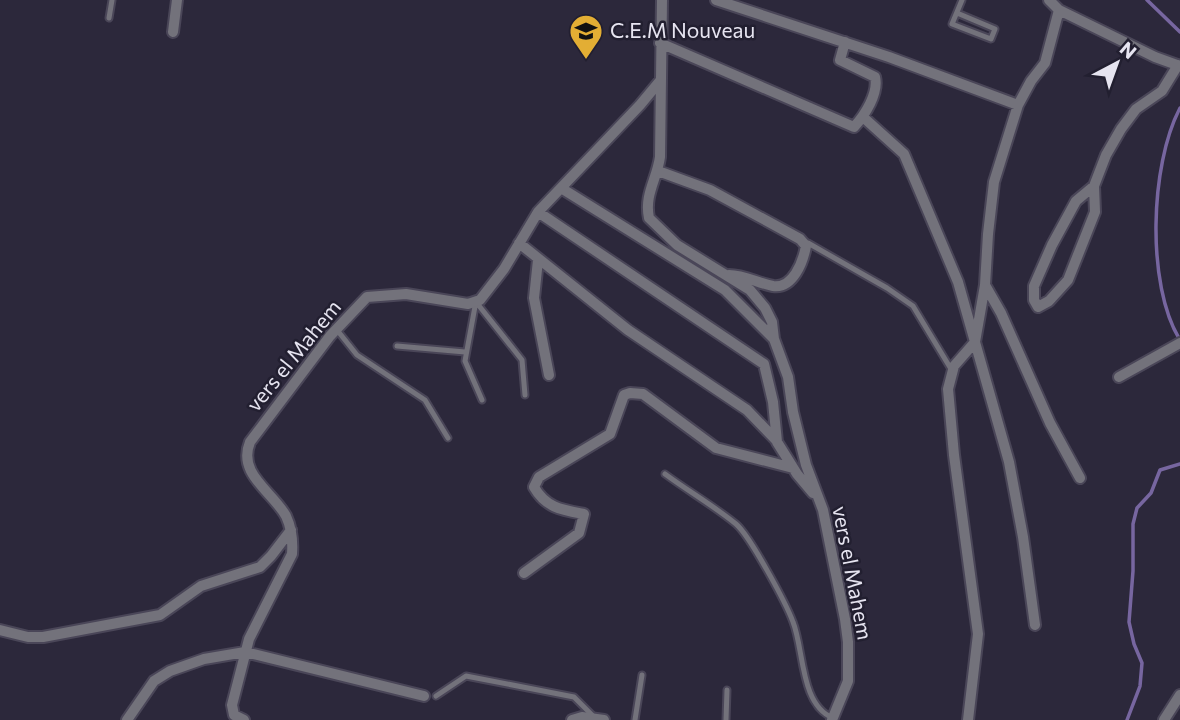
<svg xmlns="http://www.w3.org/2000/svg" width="1180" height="720" viewBox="0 0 1180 720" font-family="Commissioner,sans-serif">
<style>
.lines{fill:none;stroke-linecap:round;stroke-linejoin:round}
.stream{stroke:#7766a0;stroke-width:3.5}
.lane-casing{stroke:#4a4658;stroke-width:9}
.street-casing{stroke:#4a4658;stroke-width:14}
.lane{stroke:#73727b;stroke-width:5}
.street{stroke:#73727b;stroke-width:10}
.labels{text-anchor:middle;stroke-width:5;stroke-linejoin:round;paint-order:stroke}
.poi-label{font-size:21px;fill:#e6e4f0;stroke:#221f30;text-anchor:start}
.street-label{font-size:21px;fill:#e6e4f0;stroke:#221f30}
</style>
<rect width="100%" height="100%" fill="#2c283b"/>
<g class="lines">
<path class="stream" d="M1147,0L1180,32
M1180,108C1150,165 1146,285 1180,340
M1127,720L1140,686L1142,663L1134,644L1129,622L1133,571V524L1137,508L1151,493L1160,470L1180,464"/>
<defs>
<path id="lane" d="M957,13L995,29L991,39L952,24L962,0
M109,18L112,0
M808,243L887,288L913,306L951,369
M476,301L465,361L482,400
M476,302L522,360L525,395
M337,330L357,355L425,400L448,438
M397,346L465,352
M665,474C688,491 714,506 736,524C750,536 786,603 793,622C804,649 800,705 833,718
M436,696L466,676L574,697L594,717
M635,720L642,675
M726,720L727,690"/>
<path id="street" d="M662,0L660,157C657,179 644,195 649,218L677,245L750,290L765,308L772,322L774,339L788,377L793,412L806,465L823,510L845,619L848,642V681L832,720
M716,0L889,57L1018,105L1031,81L1045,63L1059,10L1049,0
M1059,10L1155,57L1180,66
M173,32L177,0
M660,43L854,127C865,115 879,93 875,77L840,60L845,42
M1018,105L994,182L988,234L985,285L975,342L1009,462L1023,537L1035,625
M863,117L904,154L958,282L975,342L954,366L948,389L954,455L978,634L968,720
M658,171L710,190L800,239L806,246C803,262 793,289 773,286C757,283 745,275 729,275
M1094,186L1076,201L1052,245L1034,286V300L1038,307L1049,301L1068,280L1095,212L1094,186L1106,155L1121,129L1136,109L1162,91L1178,65
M561,188L725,290L774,339
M538,212L764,364L773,402L777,442L797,474L813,493
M519,243L628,330L747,410L777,441
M538,260L534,298L549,375
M985,285L1001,313L1050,423L1080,478
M1119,377L1180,343
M524,573L579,533L584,514C562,510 546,508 534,487L539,477L610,434L624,395L630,393L643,394L716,448L793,468
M0,630L28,637H43L160,615L201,586L260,567L271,556L291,530
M127,720L154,681L170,671L204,659L245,652L424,696
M244,720L234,715L232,705L249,639L292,554C293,540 292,529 286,516C272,491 237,474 250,442L330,336L367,297L406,294L468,304L480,300L504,269L538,212L640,105L660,81
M572,720L582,717L604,720
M1164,720L1180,695"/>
</defs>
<use href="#lane" class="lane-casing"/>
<use href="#street" class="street-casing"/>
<use href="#lane" class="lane"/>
<use href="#street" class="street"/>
</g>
<defs>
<symbol id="school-pin" viewBox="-11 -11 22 30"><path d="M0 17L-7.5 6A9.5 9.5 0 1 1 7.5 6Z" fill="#e3ae34" stroke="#221f30"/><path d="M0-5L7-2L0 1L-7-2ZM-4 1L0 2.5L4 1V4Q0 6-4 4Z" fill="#111"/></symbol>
</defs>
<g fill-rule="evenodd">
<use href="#school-pin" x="567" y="12" width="38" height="52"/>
</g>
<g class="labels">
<g class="poi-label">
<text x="610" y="38">C.E.M Nouveau</text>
</g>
<g class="street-label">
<text transform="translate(294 356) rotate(-51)" y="7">vers el Mahem</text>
<text transform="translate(852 573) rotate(79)" y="7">vers el Mahem</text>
</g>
</g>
<g transform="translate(1117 63) rotate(41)" stroke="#221f30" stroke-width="5" paint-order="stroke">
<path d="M0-5L12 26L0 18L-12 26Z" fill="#e6e4f0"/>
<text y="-10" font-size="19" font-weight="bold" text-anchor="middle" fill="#e6e4f0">N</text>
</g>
</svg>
